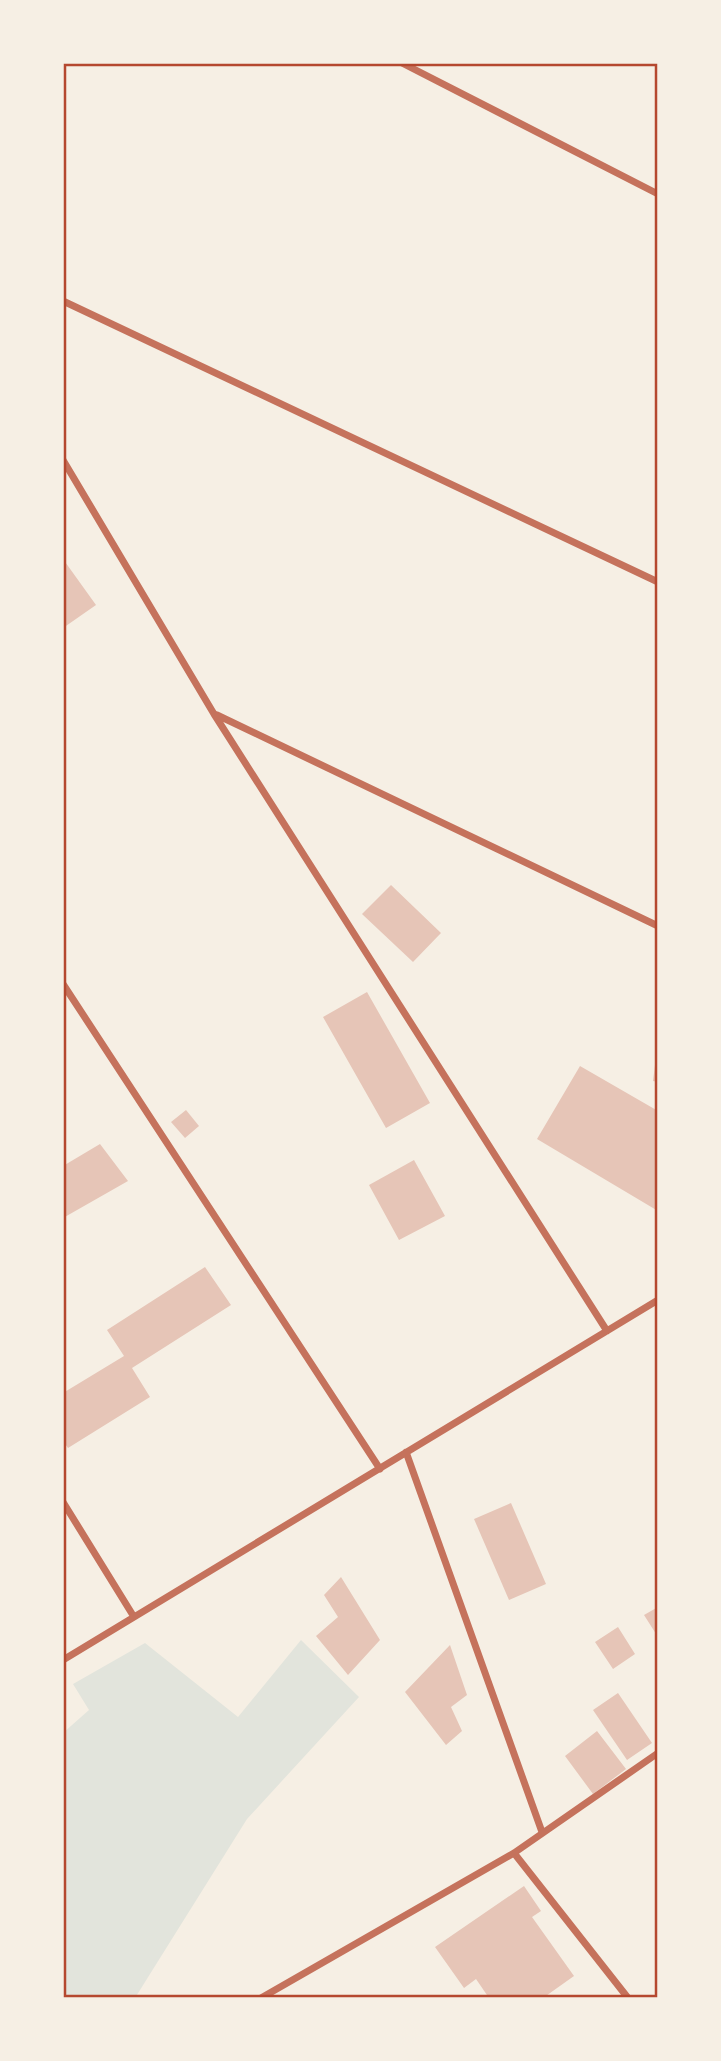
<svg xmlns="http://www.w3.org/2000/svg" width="721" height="2061" viewBox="0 0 721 2061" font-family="Roboto,sans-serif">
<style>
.green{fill:#e2e4dc}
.building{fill:#e6c5b7}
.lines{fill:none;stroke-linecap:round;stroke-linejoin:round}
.minor{stroke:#c5725c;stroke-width:7}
.neatline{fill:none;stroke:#b5482f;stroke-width:2.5}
</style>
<rect width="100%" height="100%" fill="#f6efe4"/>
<path class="green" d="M301,1640L359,1697L247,1819L135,1998H63V1733L89,1710L73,1684L145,1643L238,1717Z"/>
<path class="building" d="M63,559L96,605L63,628Z
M391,885L441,933L413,962L362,914Z
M367,992L430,1103L386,1128L323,1017Z
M656,1057H658V1082L653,1081Z
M580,1066L658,1111V1211L537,1139Z
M186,1110L199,1126L185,1138L171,1122Z
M100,1144L128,1181L63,1218V1166Z
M414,1160L445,1216L399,1240L369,1185Z
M205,1267L231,1305L132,1368L150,1397L68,1448L63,1441V1393L124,1356L107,1330Z
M511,1503L546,1584L509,1600L474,1519Z
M341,1577L380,1640L348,1675L316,1636L338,1617L324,1595Z
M658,1607V1637L644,1615Z
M618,1627L635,1654L613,1669L595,1642Z
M450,1645L467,1695L451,1707L462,1731L446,1745L405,1692Z
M618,1693L652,1743L627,1760L593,1710Z
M597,1731L626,1769L593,1794L565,1756Z
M524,1886L541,1911L532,1917L574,1976L543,1998H489L476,1979L464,1988L435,1947Z"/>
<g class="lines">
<path class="minor" d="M402,63L658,194
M63,301L658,582
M63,460L214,714L607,1331
M217,715L658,926
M63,984L380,1469
M406,1452L542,1832
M63,1502L134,1617
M63,1660L658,1300
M514,1853L628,1998
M261,1998L514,1853L658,1753"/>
</g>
<rect width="721" height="2061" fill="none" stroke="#f6efe4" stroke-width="130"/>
<rect x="65" y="65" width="591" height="1931" class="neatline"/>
</svg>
